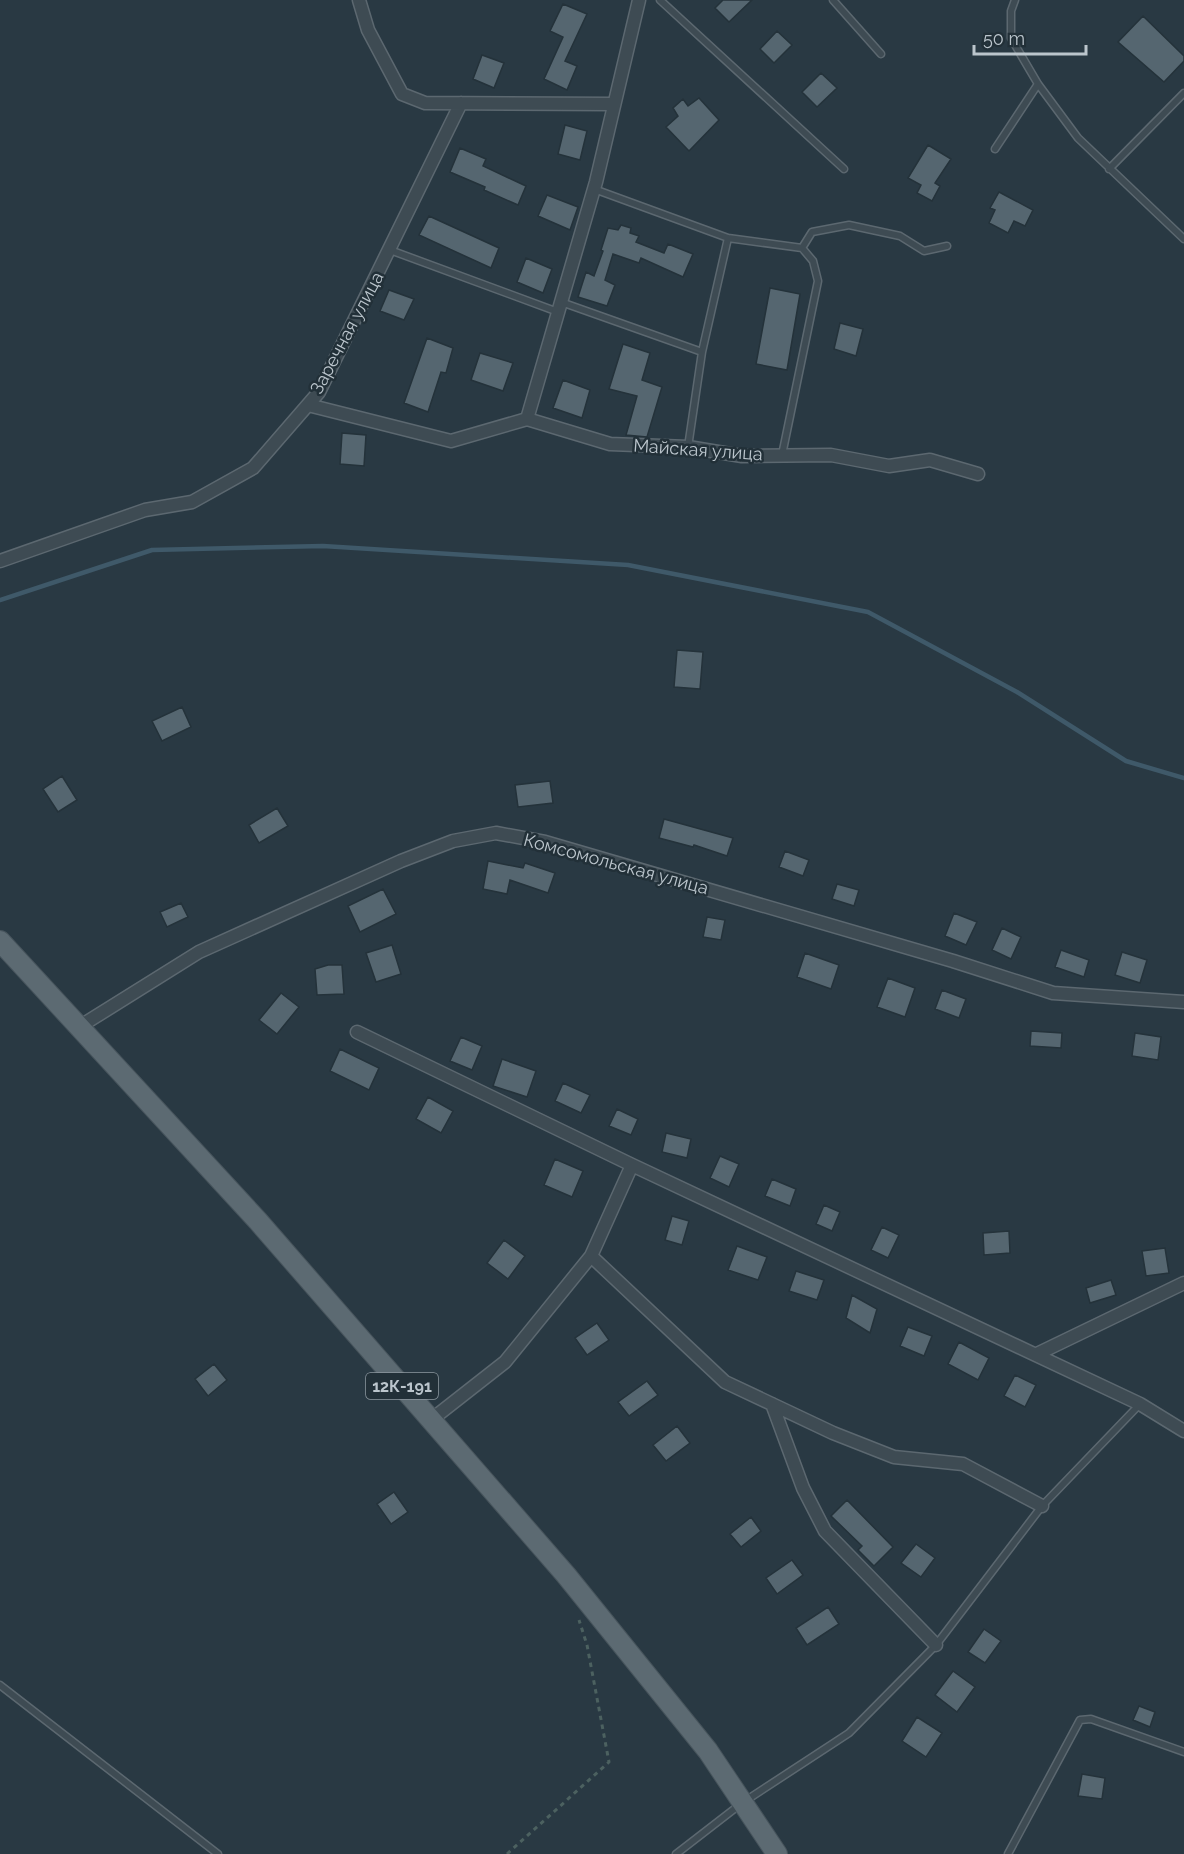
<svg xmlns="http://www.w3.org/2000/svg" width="1184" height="1854" viewBox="0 0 1184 1854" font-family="Raleway,sans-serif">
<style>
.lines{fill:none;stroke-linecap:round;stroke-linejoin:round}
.stream{stroke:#3f5969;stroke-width:4.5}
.building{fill:#556670;stroke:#24323a;stroke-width:1.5}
.lane-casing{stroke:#5c6870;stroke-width:9}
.street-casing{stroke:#5c6870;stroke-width:15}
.primary-casing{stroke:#47545c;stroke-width:22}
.path{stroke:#4c6160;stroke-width:3;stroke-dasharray:4.5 4.5;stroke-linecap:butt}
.lane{stroke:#3e4b53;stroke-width:6}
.street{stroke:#3e4b53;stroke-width:12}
.primary{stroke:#5c6a72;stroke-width:20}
.labels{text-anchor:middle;stroke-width:5;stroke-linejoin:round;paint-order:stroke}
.shield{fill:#223038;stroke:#8d98a0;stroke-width:1.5}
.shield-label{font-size:16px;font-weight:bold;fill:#bbc5cc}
.street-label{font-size:18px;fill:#bbc5cc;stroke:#223038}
</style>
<rect width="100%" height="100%" fill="#293943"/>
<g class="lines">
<path class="stream" d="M0,600L152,550L323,546L628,565L868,612L1017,692L1126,761L1184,778"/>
</g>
<path class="building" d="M723,0H752L729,22L715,8Z
M563,4L587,14L565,61L577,66L567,90L544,79L563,37L550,31Z
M1143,16L1184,56V61L1164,82L1118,42Z
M777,31L792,45L774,63L760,49Z
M482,55L504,63L494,88L473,79Z
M821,73L837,88L817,107L802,92Z
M699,98L719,120L689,151L666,127L678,116L673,108L683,99L688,106Z
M565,125L587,131L580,160L558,154Z
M928,145L951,159L935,183L940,186L932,201L917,193L921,185L908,178Z
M460,148L486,159L483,166L526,186L518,205L484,190L485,187L450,172Z
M999,192L1033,210L1025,226L1014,221L1008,233L989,223L995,210L990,208Z
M547,195L578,207L570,230L538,216Z
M429,216L499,248L491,268L419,235Z
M621,225L631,228L630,233L639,236L636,242L664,253L668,244L693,254L683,277L641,258L639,263L613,254L605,280L615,285L607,306L578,297L586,272L594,276L603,251L601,250L608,228L618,230Z
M526,258L552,269L543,293L517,282Z
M770,288L800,294L787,370L756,364Z
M389,290L414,299L404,320L380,311Z
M840,323L863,329L856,356L834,349Z
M427,338L453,348L446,373L441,372L428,412L404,403Z
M623,344L650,353L642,380L662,387L647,437L626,435L637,396L609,389Z
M480,353L513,363L503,391L471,380Z
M563,380L590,390L582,418L553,408Z
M342,433L366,435L364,466L340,464Z
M677,650L703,652L700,689L674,687Z
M182,707L191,727L162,741L152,721Z
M62,776L77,800L58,812L43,789Z
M550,781L553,803L518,807L515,785Z
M277,808L288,826L259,843L249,825Z
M664,819L733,838L727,856L694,845L693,847L659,838Z
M785,851L809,860L803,876L779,867Z
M488,861L523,868L525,863L555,873L548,893L510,880L507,894L483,889Z
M837,884L859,890L854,906L832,899Z
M383,889L396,914L360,932L348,906Z
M181,903L188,917L167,927L160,912Z
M954,913L977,922L966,945L945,936Z
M707,917L725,920L721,940L703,937Z
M1002,928L1021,937L1011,959L992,950Z
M392,945L401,974L376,982L366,953Z
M1061,950L1089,960L1084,977L1055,967Z
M1122,952L1147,960L1140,983L1115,975Z
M805,953L839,965L831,989L797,977Z
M328,965H342L344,994L317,995L315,969Z
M888,978L915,988L905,1017L877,1007Z
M942,990L966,999L959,1018L935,1009Z
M281,993L299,1007L277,1034L259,1020Z
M1031,1031L1062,1033L1061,1048L1030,1046Z
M1135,1033L1161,1037L1158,1060L1132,1056Z
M461,1037L482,1046L472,1070L450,1061Z
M340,1049L379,1068L369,1090L330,1071Z
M502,1059L536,1071L527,1097L493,1086Z
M563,1083L590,1095L581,1113L555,1101Z
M428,1097L453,1111L441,1133L416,1119Z
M617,1109L638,1119L631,1135L609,1126Z
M666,1133L691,1139L687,1158L662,1152Z
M720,1156L739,1164L729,1187L710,1178Z
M555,1159L583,1171L572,1197L544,1185Z
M772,1179L796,1189L790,1206L765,1196Z
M824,1205L840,1212L832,1231L816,1224Z
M672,1216L689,1221L682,1245L665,1240Z
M882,1227L899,1235L888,1258L871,1250Z
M1009,1231L1010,1253L984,1255L983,1233Z
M504,1240L525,1256L508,1279L487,1263Z
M737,1246L767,1257L758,1280L728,1270Z
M1165,1248L1169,1273L1146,1276L1142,1251Z
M796,1271L824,1280L817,1300L789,1291Z
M1111,1280L1116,1295L1090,1303L1086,1288Z
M852,1295L877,1309L870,1333L846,1318Z
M597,1323L609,1340L587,1355L575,1338Z
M908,1327L932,1336L924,1356L900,1346Z
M959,1342L989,1358L978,1380L948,1364Z
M214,1364L227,1380L208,1396L195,1379Z
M1015,1375L1036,1385L1025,1407L1004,1396Z
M647,1381L658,1395L629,1416L618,1402Z
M677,1426L690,1443L666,1461L653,1445Z
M394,1492L408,1512L391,1524L377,1504Z
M847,1500L893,1547L874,1566L858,1550L862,1546L831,1516Z
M751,1517L761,1531L741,1547L730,1534Z
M916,1544L935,1558L921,1577L901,1563Z
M792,1560L803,1575L777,1594L766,1578Z
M828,1607L839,1624L807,1645L796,1628Z
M984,1629L1001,1641L985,1663L968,1652Z
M953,1671L975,1687L957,1712L935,1695Z
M1139,1706L1155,1712L1150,1727L1133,1720Z
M917,1717L942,1733L926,1757L902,1741Z
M1082,1774L1105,1778L1102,1799L1078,1796Z"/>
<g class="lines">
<defs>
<path id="lane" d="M660,0L844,169
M833,0L881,54
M1015,0L1011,11V38L1038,84L1078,138L1184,239
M995,149L1038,84
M1109,169L1184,93
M594,189L728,238L802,248L813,261L818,281L782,455
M802,248L812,232L849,225L900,236L924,251L947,246
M390,250L558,312
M561,302L702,352L688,447
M702,352L728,238
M0,1685L218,1854
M676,1854L742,1803L849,1733L936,1645L1042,1506L1140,1404
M1008,1854L1080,1720L1091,1719L1184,1752"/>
<path id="street" d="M359,0L368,30L402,94L425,103L614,104
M308,405L451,441L527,419L610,444L688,447L742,456L831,455L889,466L930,460L978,474
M527,419L596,182L639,0
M0,561L145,510L192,502L253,468L319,392L461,103
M79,1027L199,952L401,861L453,841L496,833L545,842L953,961L1053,993L1184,1002
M357,1032L632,1165L1140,1404L1184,1431
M591,1256L725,1382L833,1433L894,1457L963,1464L1042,1506
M1037,1354L1184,1283
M772,1404L803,1488L825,1531L936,1645
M431,1420L505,1362L591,1256L632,1165"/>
<path id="primary" d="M0,941L258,1221L566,1575L708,1751L777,1854"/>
</defs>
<use href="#lane" class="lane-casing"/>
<use href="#street" class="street-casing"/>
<use href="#primary" class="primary-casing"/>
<path class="path" d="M507,1854L609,1762L587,1645L579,1620"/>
<use href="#lane" class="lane"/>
<use href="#street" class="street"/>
<use href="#primary" class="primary"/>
</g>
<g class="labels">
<rect class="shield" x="366" y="1373" width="72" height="26" rx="4.5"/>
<g class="shield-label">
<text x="402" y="1392">12К-191</text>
</g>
<g class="street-label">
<text transform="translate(347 333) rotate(-62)" y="6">Заречная улица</text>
<text transform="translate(698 450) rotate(4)" y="6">Майская улица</text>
<text transform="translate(616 864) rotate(15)" y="6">Комсомольская улица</text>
</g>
</g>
<path d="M974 45v9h112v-9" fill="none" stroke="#bbc5cc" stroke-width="3"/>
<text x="983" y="45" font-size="18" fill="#bbc5cc" stroke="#223038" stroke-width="4.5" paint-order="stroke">50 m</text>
</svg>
